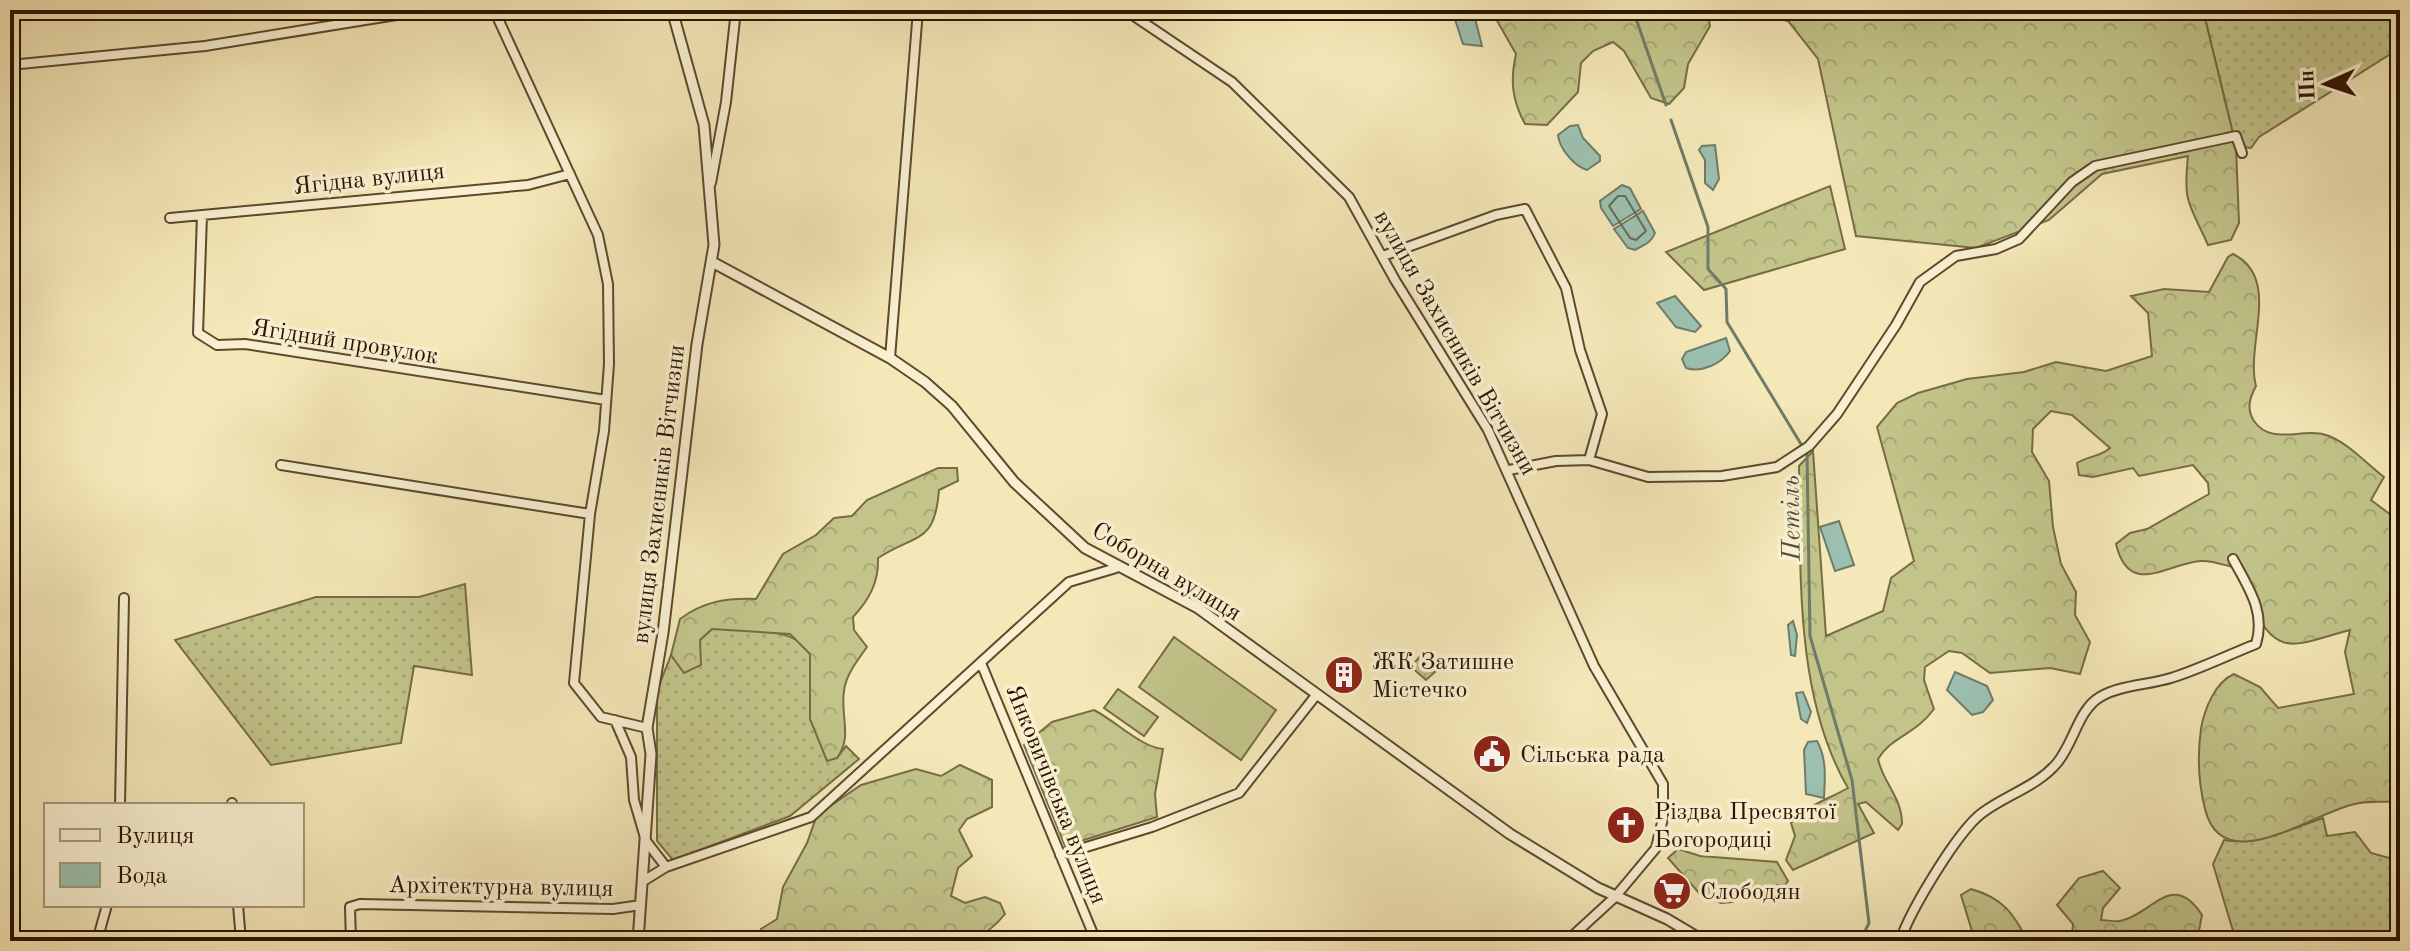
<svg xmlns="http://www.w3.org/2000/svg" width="2410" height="951" viewBox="0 0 2410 951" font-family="'Old Standard TT',serif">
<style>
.grass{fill:url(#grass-dots);stroke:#776c45;stroke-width:2}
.forest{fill:url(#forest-crowns);stroke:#776c45;stroke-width:2}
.garden{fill:#c2c48a;stroke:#776c45;stroke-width:2}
.water{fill:#9cc0af;stroke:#6f7b69;stroke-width:2}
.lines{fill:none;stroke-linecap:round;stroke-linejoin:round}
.shore{stroke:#646a58;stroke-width:2}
.stream{stroke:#6f7b69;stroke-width:3}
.minor-casing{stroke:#5e482e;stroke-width:12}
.tertiary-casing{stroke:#5e482e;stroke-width:13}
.minor{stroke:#f8f0d1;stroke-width:8}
.tertiary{stroke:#f8f0d1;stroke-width:9}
.labels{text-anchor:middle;stroke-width:7;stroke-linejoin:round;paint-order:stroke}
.street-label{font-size:24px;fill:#2c1300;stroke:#f8f0d1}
.poi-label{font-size:24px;fill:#2c1300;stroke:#f8f0d1;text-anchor:start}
.water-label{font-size:26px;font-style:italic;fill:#53503d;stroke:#f8f0d1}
</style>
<defs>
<pattern id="grass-dots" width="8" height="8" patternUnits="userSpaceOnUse" patternTransform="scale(2)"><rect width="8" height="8" fill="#c2c48a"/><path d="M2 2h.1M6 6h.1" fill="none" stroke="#a7a875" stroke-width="1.8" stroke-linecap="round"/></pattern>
<pattern id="forest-crowns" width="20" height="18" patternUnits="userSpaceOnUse" patternTransform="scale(2)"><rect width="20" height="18" fill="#c2c48a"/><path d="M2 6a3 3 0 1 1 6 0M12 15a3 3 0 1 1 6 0" fill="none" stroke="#a7a875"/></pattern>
</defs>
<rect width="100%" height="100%" fill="#f5e8b8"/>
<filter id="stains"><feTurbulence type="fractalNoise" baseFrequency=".0025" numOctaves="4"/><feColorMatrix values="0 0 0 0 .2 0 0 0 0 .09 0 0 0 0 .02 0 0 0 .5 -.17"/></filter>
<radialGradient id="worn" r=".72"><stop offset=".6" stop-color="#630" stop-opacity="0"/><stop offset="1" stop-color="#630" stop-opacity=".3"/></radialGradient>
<path class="grass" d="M2203,10H2400V48L2259,137L2251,148L2236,146Z
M465,584L472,675L414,666L401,743L271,765L175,640L316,597H419Z
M740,628C766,633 795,629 810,654V719L837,758L846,746L859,759L790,816L673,860L657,841V691L671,655L685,672L700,640L712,629Z
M2323,818L2327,836L2355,832L2371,853L2400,861V941H2236L2213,864L2224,840C2258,846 2291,829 2323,818Z"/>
<path class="forest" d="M1491,10H1707L1710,26L1688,64L1684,88L1669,104L1651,98L1624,51L1613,42L1593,51L1581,63L1578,92L1547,125L1525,124C1512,100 1510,81 1516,54Z
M1738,10H2203L2236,146L2239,223L2231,240L2208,245C2189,202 2183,205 2188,156L2102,174L2049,220L1976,248L1856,236L1818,59L1788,21Z
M1830,186L1845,249L1704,290L1666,252Z
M2233,254C2282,278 2245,344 2256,386C2250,397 2246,409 2254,421C2272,447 2303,426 2329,436C2349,444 2366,463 2384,477L2371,500L2391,515L2400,512V802C2384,802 2367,800 2351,805C2308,816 2222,879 2205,809C2198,781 2197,757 2201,729C2204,710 2215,682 2234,674L2260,687L2278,708L2354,694L2345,652L2350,630C2295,644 2278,662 2249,600C2244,588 2241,577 2232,567C2221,564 2211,560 2200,561C2166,564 2129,598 2116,544L2130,533L2147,529L2209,494L2208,483L2193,465L2139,476L2133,468L2093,477L2079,475L2077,463C2088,456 2100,457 2110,448L2072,415L2051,411L2033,429L2032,452L2049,481L2053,527L2061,564L2076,592L2075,615L2090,642L2080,674L2050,668L1990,673L1962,653L1949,651L1925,667L1924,680L1934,709C1915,735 1892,736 1878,759C1883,783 1902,797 1902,824L1898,830L1866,802L1858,804L1874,833L1793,870L1786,860L1795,836L1791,823C1805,806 1829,799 1848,788C1794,696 1801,569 1799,466L1813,451L1826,636L1883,611L1891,578L1914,561L1877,427L1897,403L1918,393L1967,379L2024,372L2056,362L2106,371L2152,356L2148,313L2131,296L2164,289L2209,292L2228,257Z
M938,468H957L958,481L939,490C935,544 917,533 878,558C879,582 869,600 853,617L854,630L867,647C858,660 846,674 844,691C840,716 853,736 837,758L827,761L810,719V654L790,634L712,629L700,640L701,665L684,673L671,655L680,619C704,601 726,598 756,599L783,554L816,535L834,518L852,516L867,500Z
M1421,655L1436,671L1426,680L1411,667Z
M1094,710C1117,722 1141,747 1163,749L1155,794L1157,817L1065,846L1024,745L1052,722Z
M960,765L992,780V807L967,819L959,830L972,856L958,868L951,896L965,903L985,897L1000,903L1005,914C978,948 958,941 918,941L915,933L870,936L869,941H757L761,929L777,919L783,887L807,843L817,815L861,785L916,769L941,776Z
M1678,849L1700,856L1777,862L1788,881L1785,885L1752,887L1733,902L1721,903L1699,893L1668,858Z
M2103,871L2120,888L2103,908L2101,920C2107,920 2114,922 2120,921C2152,915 2172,869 2202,915L2197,941H2063L2072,935L2073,924L2057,905L2079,878Z
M1971,889C2003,898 2013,913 2028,941H1975L1961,895Z"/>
<path class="garden" d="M1174,637L1276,710L1241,760L1139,687Z
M1118,689L1158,717L1144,736L1104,708Z"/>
<path class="water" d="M1452,10H1473L1482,46L1463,44Z
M1578,125L1583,138L1600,156V161L1587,170C1574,166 1559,148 1558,135L1570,126Z
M1715,145L1719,179L1713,190L1705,183V160L1699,150L1702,146Z
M1622,185L1630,188L1641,209L1613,226L1601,208L1600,201Z
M1643,211L1655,233C1651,243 1644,245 1635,250L1628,248L1614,229Z
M1675,296L1701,326L1695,332L1676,327L1657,303Z
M1726,338L1730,351C1721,364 1701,373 1686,368L1682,359L1686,352Z
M1839,521L1854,565L1835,571L1820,527Z
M1793,621L1797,635L1795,656L1791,655L1788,625Z
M1955,672L1987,686L1993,700L1983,712L1972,715L1947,690Z
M1803,692L1811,712L1807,723L1801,719L1796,693Z
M1817,741C1827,759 1825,778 1824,798L1806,794L1804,750L1808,742Z"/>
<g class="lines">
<path class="shore" d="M1618,196H1625L1646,231L1636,240L1630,238L1609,206Z"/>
<path class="stream" d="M1633,10L1666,105
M1671,120L1708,227V269L1726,289L1727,322L1807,454L1810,636L1852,780L1869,923L1860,941"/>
<defs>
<path id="minor" d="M494,10L598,235L608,284L609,364L604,431L590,514L574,683L601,717L647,728
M1125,10L1232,82L1349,197L1395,280L1488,430L1594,666L1663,784V818L1656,848L1615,897L1567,941
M10,65L205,46L427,10
M711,183L726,102L736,10
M202,215L198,333L217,345L245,344L606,400
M170,218L528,185L570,174
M1383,256L1496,215L1525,209L1566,288L1580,350L1602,414L1589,460
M890,358L918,10
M281,465L590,514
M1509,470L1556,461L1589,460L1648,477L1722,476L1777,467L1809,446L1837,414L1896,325L1920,282L1956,256L1996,249L2019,239L2072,182L2095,166L2236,136L2242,153
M981,663L1096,941
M615,720L631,757L634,800L646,841L666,867
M232,803V805
M120,805L124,598
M1060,855L1152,827L1239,793L1317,694
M645,880L666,867L811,817L1069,582L1116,568
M238,905L241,941
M97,941L107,905
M351,941L350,907L360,904L613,909L641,905
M1900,941C1910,911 1957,832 1982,813C2006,795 2038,786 2057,763C2074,743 2078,710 2100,697C2120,685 2148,685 2171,678C2200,669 2228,655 2256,644C2266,612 2248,587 2233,559"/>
<path id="tertiary" d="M714,263L890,358L925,382L952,406L1014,482L1085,548L1198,608L1510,834L1598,888L1667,919L1704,941
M638,941L651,754L647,728L663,633L697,344L714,245L704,125L672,10"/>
</defs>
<use href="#minor" class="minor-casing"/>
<use href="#tertiary" class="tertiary-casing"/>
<use href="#minor" class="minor"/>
<use href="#tertiary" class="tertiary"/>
</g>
<defs>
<symbol id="building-disc" viewBox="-11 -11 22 22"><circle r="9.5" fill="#8f2418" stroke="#f8f0d1"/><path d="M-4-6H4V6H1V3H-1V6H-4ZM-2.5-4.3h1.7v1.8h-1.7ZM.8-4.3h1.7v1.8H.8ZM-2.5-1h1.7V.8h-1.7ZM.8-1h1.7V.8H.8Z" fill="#fff"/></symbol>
<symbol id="civic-disc" viewBox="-11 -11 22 22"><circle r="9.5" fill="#8f2418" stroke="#f8f0d1"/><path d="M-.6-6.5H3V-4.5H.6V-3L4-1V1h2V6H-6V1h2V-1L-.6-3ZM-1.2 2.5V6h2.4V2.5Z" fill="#fff"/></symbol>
<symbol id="church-disc" viewBox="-11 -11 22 22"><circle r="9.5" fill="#8f2418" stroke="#f8f0d1"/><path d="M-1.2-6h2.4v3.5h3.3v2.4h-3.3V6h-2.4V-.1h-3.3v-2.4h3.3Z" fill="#fff"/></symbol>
<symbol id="supermarket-disc" viewBox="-11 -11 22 22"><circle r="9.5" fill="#8f2418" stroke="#f8f0d1"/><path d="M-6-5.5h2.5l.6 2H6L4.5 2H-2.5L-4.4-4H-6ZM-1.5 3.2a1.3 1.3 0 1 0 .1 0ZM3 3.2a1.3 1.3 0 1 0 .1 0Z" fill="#fff"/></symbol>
</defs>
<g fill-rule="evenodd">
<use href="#building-disc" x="1322" y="653" width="44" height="44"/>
<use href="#civic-disc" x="1470" y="732" width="44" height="44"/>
<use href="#church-disc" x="1604" y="803" width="44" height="44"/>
<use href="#supermarket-disc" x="1650" y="869" width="44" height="44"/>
</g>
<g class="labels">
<g class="street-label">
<text transform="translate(369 178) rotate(-6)" y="8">Ягідна вулиця</text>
<text transform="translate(345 341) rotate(9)" y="8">Ягідний провулок</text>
<text transform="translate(1456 342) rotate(60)" y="8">вулиця Захисників Вітчизни</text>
<text transform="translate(658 494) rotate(-83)" y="8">вулиця Захисників Вітчизни</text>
<text transform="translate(1167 571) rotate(31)" y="8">Соборна вулиця</text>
<text transform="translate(1057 794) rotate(68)" y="8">Янковичівська вулиця</text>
<text transform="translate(501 886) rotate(1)" y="8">Архітектурна вулиця</text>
</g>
<g class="poi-label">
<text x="1372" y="669">ЖК Затишне<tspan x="1372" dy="28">Містечко</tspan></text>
<text x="1520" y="762">Cільська рада</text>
<text x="1654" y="819">Різдва Пресвятої<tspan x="1654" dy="28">Богородиці</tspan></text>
<text x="1700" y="899">Слободян</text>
</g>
<g class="water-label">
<text transform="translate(1790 518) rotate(-91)" y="9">Петіль</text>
</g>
</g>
<rect width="2410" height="951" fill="none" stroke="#f5e8b8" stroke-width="40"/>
<rect x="12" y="12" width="2386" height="927" fill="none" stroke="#2c1300" stroke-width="4"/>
<rect x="20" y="20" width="2370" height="911" fill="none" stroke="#2c1300" stroke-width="2"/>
<rect x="44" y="803" width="260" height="104" fill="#f8f0d1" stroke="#a6987d" stroke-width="2"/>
<rect x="60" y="829" width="40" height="12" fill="#f8f0d1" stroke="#a6987d" stroke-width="2"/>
<text x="116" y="843" font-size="24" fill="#2c1300">Вулиця</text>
<rect x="60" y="863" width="40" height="24" fill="#9cc0af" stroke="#a6987d" stroke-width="2"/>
<text x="116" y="883" font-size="24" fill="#2c1300">Вода</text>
<g transform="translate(2326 84) rotate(267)" stroke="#f8f0d1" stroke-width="6" paint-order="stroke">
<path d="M0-6L14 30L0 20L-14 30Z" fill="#2c1300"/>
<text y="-12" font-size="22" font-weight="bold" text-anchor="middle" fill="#2c1300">Пн</text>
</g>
<rect width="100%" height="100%" filter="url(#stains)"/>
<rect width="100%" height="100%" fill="url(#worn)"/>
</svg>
